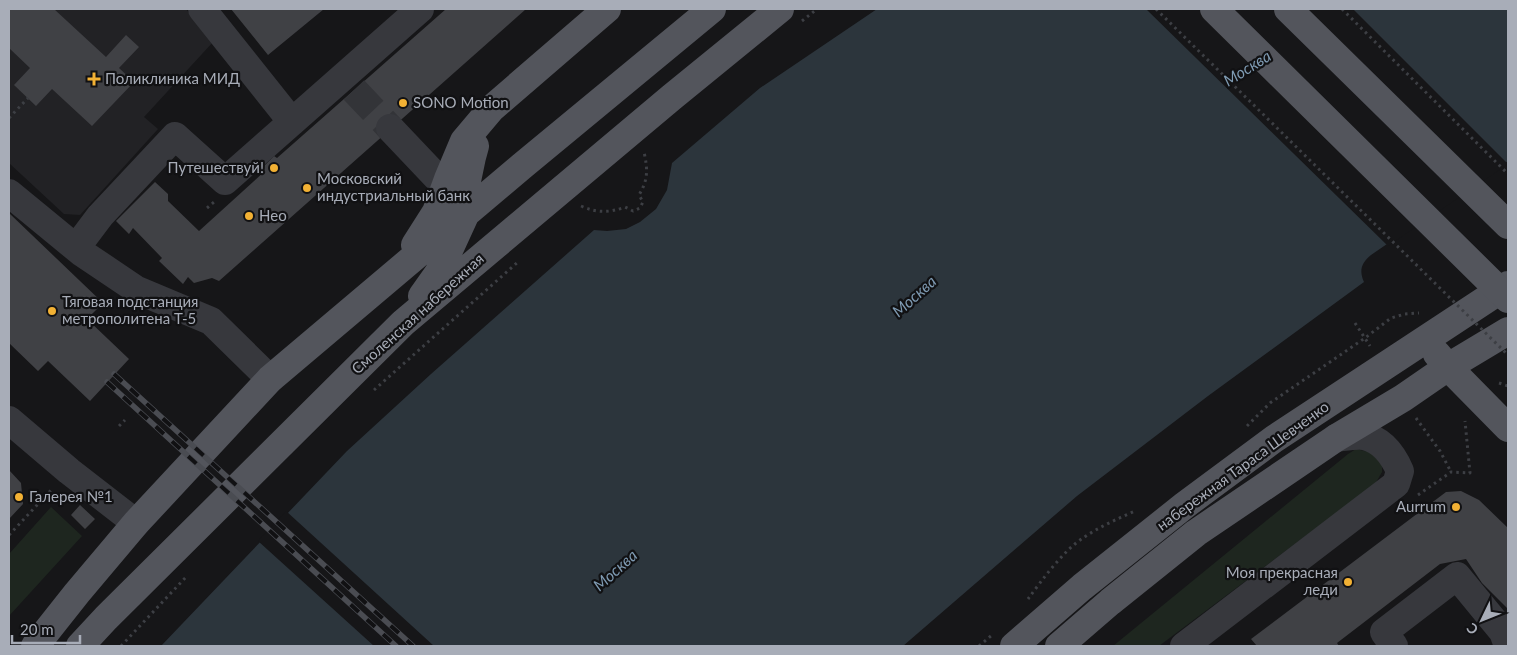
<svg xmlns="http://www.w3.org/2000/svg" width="1517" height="655" viewBox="0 0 1517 655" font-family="Lato,sans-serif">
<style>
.built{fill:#222225}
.green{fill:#1e261f}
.water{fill:#2c353c}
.pier{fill:#161618}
.building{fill:#404145}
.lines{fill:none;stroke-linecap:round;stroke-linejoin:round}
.minor-tunnel{stroke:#333438;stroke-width:28;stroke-dasharray:28 14;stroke-linecap:butt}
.path{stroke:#3d3f44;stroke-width:3;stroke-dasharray:2.5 4;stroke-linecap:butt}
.minor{stroke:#37383d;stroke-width:28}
.major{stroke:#53555c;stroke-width:28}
.rail-casing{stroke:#4a4c52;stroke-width:5.5}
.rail{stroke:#111113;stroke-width:4;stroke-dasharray:11;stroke-linecap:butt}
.path-bridge{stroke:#3d3f44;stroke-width:3;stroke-dasharray:2.5 4;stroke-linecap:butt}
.major-bridge{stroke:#53555c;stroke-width:28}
.poi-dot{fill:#f2b134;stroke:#111113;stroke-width:2}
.labels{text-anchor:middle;stroke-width:4.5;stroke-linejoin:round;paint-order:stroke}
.poi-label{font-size:15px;fill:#a8adb8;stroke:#111113;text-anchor:start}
.street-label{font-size:15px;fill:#a8adb8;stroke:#111113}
.water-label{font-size:16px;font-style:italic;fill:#7f9bb3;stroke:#111113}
</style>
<rect width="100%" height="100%" fill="#161618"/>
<path class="built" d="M9,9H186L213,42L144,117L158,129L80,215L64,214L9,163Z"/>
<path class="green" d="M1356,449L1373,453L1382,462V472L1375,484L1159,646H1113L1348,454Z
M51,507L82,536L9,616V554Z"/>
<path class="water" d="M877,9H1508V161L1371,255C1361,263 1359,271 1364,282L1208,396L1077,496L903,646H161L347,451L431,374L594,230L607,231L626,229L640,222L656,209L667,190L672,163L760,88Z"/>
<path class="pier" d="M1146,9H1353L1508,164L1388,246Z
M286,511L434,646H374L258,541Z"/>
<path class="building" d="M9,9H54L106,57L126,35L139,47L119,68L134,82L92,126L52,89L36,106L14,85L30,68L9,48Z
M231,9H324L268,55Z
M446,9H526L219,281L212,278L194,283L188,277L183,284L159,261L162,258L133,228L129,234L116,221L155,182L168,194V201L199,231L264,172L261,169L274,156L277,158Z
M9,213L103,303L87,319L129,359L90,401L48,361L38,371L9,343Z
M9,470L21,483L23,504L9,519Z
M1461,491L1479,500L1508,528V609L1482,583L1466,559L1440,564L1337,643L1339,646H1257L1251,639L1446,492Z
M80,505L95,519L85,529L71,515Z"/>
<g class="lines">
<path class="minor-tunnel" d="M354,90L390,128"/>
<path class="path" d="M1342,9L1508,174
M802,21L817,9
M9,118L28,98
M581,206C597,213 609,213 625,207L633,211L640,208L643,202L639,195C648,180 648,170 644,152
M207,208L214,202
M1355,323L1370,346
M1499,383L1508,386
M374,390L519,261
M1416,418L1440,451L1451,472
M119,426L125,420
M1247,426L1270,403L1365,338L1391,318L1405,314L1419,313
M1418,495L1451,472L1470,473L1465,421
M9,535L53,488
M1028,599C1042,580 1063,551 1083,538C1099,527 1117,519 1135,511
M121,646L186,577
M979,646L992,635"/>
<path class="minor" d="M202,9L292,122
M390,128L445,186
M9,193L82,253L137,290L211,321L270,379
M76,248L100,216L175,136L225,181L420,9
M9,420L69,471L136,523
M1184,646L1396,484L1400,471C1393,455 1383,440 1364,436C1356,435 1345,437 1336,438
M1394,646L1384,632L1457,576L1503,632L1508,646"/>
<path class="major" d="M1288,9L1508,225
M415,245L436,212L448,179L464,141L491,109L607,9
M422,296L439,272L467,211V181L472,157L475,146
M1437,354L1448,367L1508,428
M35,646L77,593L136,523L270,379L522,166L712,9
M80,646L106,618L403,323L672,97L780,9
M1014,646L1082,587L1185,505L1274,439L1508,285
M1059,646L1110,602L1196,533L1336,438L1403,398L1448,367L1508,331"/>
<defs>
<path id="rail" d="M114,374L413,646
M107,382L396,646"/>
</defs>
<use href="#rail" class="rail-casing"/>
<use href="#rail" class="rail"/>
<path class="path-bridge" d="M1156,9L1508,355"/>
<path class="major-bridge" d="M1214,9L1508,299"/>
</g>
<g class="poi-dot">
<path d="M91.5 71.5h5v5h5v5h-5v5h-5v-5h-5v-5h5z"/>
<circle cx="403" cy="103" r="5"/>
<circle cx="274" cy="168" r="5"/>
<circle cx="307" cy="188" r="5"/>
<circle cx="249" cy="216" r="5"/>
<circle cx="52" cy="311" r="5"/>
<circle cx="19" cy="497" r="5"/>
<circle cx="1456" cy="507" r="5"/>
<circle cx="1348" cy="582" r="5"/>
</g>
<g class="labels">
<g class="poi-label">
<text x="105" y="84">Поликлиника МИД</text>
<text x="413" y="108">SONO Motion</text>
<text x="264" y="173" text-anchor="end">Путешествуй!</text>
<text x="317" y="184">Московский<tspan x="317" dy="17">индустриальный банк</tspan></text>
<text x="259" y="221">Нео</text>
<text x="62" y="307">Тяговая подстанция<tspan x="62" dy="17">метрополитена Т-5</tspan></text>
<text x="29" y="502">Галерея №1</text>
<text x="1446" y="512" text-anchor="end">Aurrum</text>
<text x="1338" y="578" text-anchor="end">Моя прекрасная<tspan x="1338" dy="17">леди</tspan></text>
</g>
<g class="street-label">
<text transform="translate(418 314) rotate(-42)" y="5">Смоленская набережная</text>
<text transform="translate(1243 466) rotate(-36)" y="5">набережная Тараса Шевченко</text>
</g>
<g class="water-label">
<text transform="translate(1247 68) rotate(-32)" y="6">Москва</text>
<text transform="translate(914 296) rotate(-42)" y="6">Москва</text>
<text transform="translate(615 570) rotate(-42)" y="6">Москва</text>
</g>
</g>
<rect width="1517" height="655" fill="none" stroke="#a8adb8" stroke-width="20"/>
<g transform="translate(1482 620) rotate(227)" stroke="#111113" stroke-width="4" paint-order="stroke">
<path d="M0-4L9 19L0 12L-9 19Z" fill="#a8adb8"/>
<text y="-8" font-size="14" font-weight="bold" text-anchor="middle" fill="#a8adb8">С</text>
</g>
<path d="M12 635v8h68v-8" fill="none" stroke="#a8adb8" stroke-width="2.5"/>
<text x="20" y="635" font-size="15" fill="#a8adb8" stroke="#111113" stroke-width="4" paint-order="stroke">20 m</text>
</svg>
